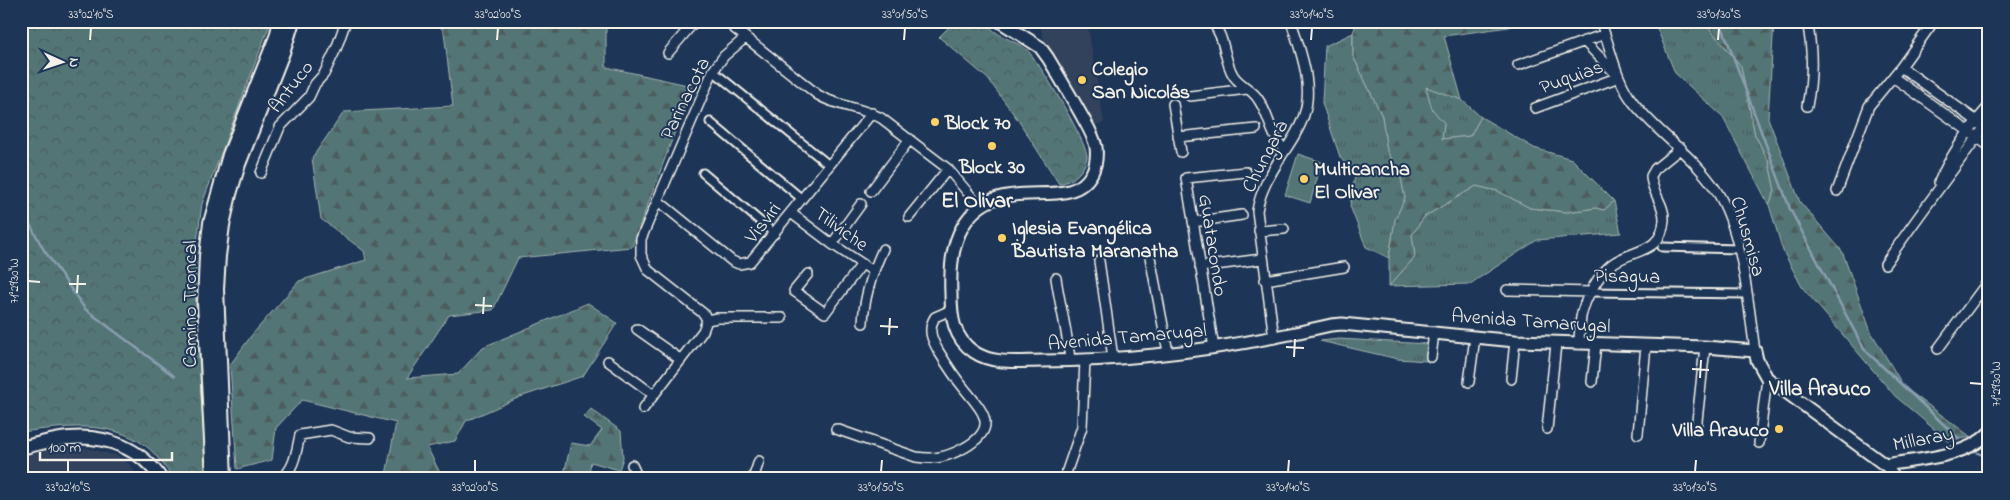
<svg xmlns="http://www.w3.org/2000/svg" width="2010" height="500" viewBox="0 0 2010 500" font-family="'Indie Flower',sans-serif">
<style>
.built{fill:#30425c}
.grass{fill:url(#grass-tufts);stroke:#a3b3af}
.forest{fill:url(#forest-firs);stroke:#a3b3af}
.park{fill:url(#park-crowns);stroke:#a3b3af}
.pitch{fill:#527576;stroke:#a3b3af}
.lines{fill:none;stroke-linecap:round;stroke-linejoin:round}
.stream{stroke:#8a9eb0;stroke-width:2.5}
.pedestrian-casing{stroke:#f4f1e8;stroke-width:11}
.minor-casing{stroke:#f4f1e8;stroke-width:12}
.tertiary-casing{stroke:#f4f1e8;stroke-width:15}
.secondary-casing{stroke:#f4f1e8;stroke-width:16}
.primary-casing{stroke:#f4f1e8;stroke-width:18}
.pedestrian{stroke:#1d3557;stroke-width:7}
.minor{stroke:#1d3557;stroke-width:9}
.tertiary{stroke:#1d3557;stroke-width:11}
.secondary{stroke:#1d3557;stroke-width:12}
.primary{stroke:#1d3557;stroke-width:14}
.ticks{fill:none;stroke:#f4f1e8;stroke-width:2}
.poi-dot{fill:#ffd166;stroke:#1d3557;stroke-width:2}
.labels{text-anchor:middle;stroke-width:4;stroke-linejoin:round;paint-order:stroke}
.poi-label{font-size:20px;font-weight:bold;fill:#f4f1e8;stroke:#1d3557;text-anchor:start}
.street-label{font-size:20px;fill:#f4f1e8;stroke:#1d3557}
.neighbourhood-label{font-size:21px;font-weight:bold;fill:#f4f1e8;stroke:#1d3557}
.quarter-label{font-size:22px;font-weight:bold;fill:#f4f1e8;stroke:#1d3557}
.neatline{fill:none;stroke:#f4f1e8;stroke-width:2}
.ticks-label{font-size:12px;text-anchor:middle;fill:#f4f1e8}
</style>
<defs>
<pattern id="grass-tufts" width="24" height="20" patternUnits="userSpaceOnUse" patternTransform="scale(1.25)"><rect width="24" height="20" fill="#527576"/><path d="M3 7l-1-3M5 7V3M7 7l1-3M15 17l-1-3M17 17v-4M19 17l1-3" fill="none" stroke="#4d5c5c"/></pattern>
<pattern id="forest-firs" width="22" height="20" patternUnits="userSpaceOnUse" patternTransform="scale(1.25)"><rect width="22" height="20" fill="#527576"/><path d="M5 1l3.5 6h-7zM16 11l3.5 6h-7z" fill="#4d5c5c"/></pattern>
<pattern id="park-crowns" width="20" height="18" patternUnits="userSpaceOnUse" patternTransform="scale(1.25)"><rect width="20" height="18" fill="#527576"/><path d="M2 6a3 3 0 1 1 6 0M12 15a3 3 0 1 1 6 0" fill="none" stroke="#4d5c5c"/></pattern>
</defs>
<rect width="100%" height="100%" fill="#1d3557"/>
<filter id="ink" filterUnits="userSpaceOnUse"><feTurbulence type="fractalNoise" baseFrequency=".02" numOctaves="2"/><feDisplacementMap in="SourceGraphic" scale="10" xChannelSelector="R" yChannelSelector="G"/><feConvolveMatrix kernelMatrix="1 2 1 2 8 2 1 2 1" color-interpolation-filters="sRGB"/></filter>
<g filter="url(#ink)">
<path class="built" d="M1039,21H1087L1104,123L1094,125L1043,38Z
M64,446L87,448L118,456L129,464L140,479H21V457Z"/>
<path class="grass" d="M1654,21H1703L1741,66L1755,135L1769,162L1775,191L1769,205L1722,116L1675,73Z
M1353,33V56L1382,116L1387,151L1400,173L1405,198L1395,220L1389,258L1366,247L1350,206L1355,176L1340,157L1322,103L1325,46Z
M1425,86L1462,100L1481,117L1470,136L1442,139L1444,123L1432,109Z
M1476,186L1498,191L1530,208L1567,212L1596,208L1604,210L1614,201L1621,233L1537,240L1470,284L1389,286L1415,257L1412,235L1424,217Z
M1339,339L1428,344L1427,361L1398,359L1320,341Z"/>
<path class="forest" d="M436,21H606V67L692,86L632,247L518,258L493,310L449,315L407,378L458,374L483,347L588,303L617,323L583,376L520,397L466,421L455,441L427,447L441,475L453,479H392L386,475L396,423L302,400L276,428L272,460L237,469L230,365L251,336L299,281L366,260L364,251L321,219L312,158L344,112L453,106L444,32Z
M1357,21H1519L1509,27L1444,36L1462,100L1426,87L1432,109L1444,123L1442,139L1470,136L1481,117L1534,148L1572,159L1614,201L1604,210L1596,208L1567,212L1530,208L1498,191L1476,186L1424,217L1412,235L1415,257L1389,286V258L1395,220L1405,198L1400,173L1387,151L1382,116L1353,56V33Z
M1703,21H1774L1768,118L1800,202L1842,251L1871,332L1904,387L1971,437L1948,441L1895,396L1802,287L1783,251L1769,205L1775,191L1769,162L1755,135L1741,66Z
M591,409L621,431L623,458L619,470L591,462L588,479H560L564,474L571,443L590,446L602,430L584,417Z"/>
<path class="park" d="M21,21H271L202,204L196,249L195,290L206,479H174C166,468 156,454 146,446C109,419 63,427 21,432Z
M955,21H985C997,38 1011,38 1026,49C1037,57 1089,146 1087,157C1085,171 1072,182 1059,184L1018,120L988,79L939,37Z"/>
<path class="pitch" d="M1298,154L1322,162L1310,203L1285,195Z"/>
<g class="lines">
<path class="stream" d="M1720,21L1790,209L1864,349L1959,439
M21,208L44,250L85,309L174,376
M1978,453L1989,457"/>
<defs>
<path id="pedestrian" d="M713,71L829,165
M710,122L802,199
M703,173L775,234
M1662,247L1739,249
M1592,292L1747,294"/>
<path id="minor" d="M725,21L818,95C838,107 861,107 881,118L948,169L980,207
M1211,21C1226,37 1223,58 1233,75C1239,85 1252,89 1258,99C1270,116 1269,133 1285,151
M1600,21C1611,47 1615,79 1633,102C1658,134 1693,155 1716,190C1743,231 1748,303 1755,351
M1807,21C1813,51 1813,76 1807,106
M668,53L695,21
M1518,65L1605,34
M1901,67L1988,129
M1893,77L1989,146
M1190,96L1247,89
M1173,104L1181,152
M1535,108L1619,77L1584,41
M1178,137L1256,129
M261,173L280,127L309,97L315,84L324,74L336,49L346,21
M1939,182C1951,154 1969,129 1989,106
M871,191L910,139
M1837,191L1869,106L1901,67L1934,21
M657,200L732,261L739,264L750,262L872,113
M791,213L832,244L873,271
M909,217L948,169
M1193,222L1242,215
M1259,231L1284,229
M832,244L861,204
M1150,257L1168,352
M1099,261L1113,358
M1885,264C1919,215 1954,168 1989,121
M1200,267L1262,259
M808,274L794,291L825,313L862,264
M1056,278C1060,306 1068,334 1070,361
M1265,280L1344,267
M1507,290L1592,292
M707,320L717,318H782
M863,323C864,296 872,273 883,249
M637,329L681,360
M1274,338L1257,211C1260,191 1271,173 1282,155C1290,143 1300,129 1304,115C1314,85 1300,50 1291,21
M1579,344C1579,335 1580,326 1581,317C1584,300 1598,275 1612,264C1632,249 1662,254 1664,220C1665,204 1651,192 1651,176L1655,169L1681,148
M1214,348L1186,178L1246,172
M1938,349L1989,280
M1431,357L1434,332
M608,361L654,395
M1511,379L1515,341
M1469,382L1475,337
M1592,382L1596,344
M643,409L703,331L707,320L704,314L648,270L641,255V239L713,71L724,56L745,38
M836,429L916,457C935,460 947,457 964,448C1001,427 982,411 963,387C954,376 947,365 939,352C932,340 927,330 935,317L951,310
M1547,429L1556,344
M1696,430L1705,347
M1638,434L1646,345
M1759,443L1767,378
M632,465L637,476V479
M1885,465L1897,479
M281,479C295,468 296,452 300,435L331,430L349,437L370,438
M753,479L759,461
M1064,479L1082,427L1085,360
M1981,479L1989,477"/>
<path id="tertiary" d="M999,21L1040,47L1048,58C1060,78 1072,98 1083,118C1088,127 1094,137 1096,147C1097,155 1096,165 1092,173C1069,217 997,167 963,226C951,246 950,271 951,294C951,316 953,338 974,352C993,365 1020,361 1042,361C1139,361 1237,347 1331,325L1342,324L1515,341L1705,347L1755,351L1757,360L1767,378L1885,465C1918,459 1965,458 1989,433"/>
<path id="secondary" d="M21,448C37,444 54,439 70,438C106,435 141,448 161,479"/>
<path id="primary" d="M214,479L205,303L207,256L211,223L230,155L277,37L281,21
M224,479L216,289L218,256L222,225L229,194L238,164L283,50L292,21"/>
</defs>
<use href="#pedestrian" class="pedestrian-casing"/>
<use href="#minor" class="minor-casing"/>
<use href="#tertiary" class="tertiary-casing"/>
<use href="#secondary" class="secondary-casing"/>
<use href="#primary" class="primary-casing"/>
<use href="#pedestrian" class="pedestrian"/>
<use href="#minor" class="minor"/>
<use href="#tertiary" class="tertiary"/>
<use href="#secondary" class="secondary"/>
<use href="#primary" class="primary"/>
</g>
</g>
<path class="ticks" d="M90,40L91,28M497,40L498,28M904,40L905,28M1311,40L1312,28M1718,40L1719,28M28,281L40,282M69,284H86M77,293L78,275M475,305L492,306M483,314L484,297M880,326L898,327M889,335L890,318M1286,347L1304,348M1294,357L1295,339M1692,369L1709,370M1700,378L1701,360M1970,383L1982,384M68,472V460M475,472V460M881,472L882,460M1288,472L1289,460M1695,472L1696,460"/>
<g class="poi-dot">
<circle cx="1082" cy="80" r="5"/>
<circle cx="935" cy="122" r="5"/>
<circle cx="992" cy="146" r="5"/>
<circle cx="1304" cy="179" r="5"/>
<circle cx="1002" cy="238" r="5"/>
<circle cx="1779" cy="429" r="5"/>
</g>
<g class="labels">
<g class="poi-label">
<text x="1092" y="75">Colegio<tspan x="1092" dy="23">San Nicolás</tspan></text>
<text x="945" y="129">Block 70</text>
<text x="992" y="173" text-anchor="middle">Block 30</text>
<text x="1314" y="175">Multicancha<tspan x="1314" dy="23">El Olivar</tspan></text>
<text x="1012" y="234">Iglesia Evangélica<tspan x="1012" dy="23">Bautista Maranatha</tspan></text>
<text x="1769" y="436" text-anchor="end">Villa Arauco</text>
</g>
<g class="street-label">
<text transform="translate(1571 76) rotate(-20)" y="7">Puquias</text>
<text transform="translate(290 86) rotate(-52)" y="7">Antuco</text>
<text transform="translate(684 98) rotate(-64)" y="7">Parinacota</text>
<text transform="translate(1264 156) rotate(-63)" y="7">Chungará</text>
<text transform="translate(762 222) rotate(-52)" y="7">Visviri</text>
<text transform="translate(842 228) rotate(36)" y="7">Tiliviche</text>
<text transform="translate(1749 236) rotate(74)" y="7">Chusmisa</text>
<text transform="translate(1214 245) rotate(81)" y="7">Guatacondo</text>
<text transform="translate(1627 275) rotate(1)" y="7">Pisagua</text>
<text transform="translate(189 304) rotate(-90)" y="7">Camino Troncal</text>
<text transform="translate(1531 320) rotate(4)" y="7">Avenida Tamarugal</text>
<text transform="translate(1127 336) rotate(-5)" y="7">Avenida Tamarugal</text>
<text transform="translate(1923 438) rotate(-11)" y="7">Millaray</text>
</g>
<g class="neighbourhood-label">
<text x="1820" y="395">Villa Arauco</text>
</g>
<g class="quarter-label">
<text x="977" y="207">El Olivar</text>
</g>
</g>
<rect width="2010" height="500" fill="none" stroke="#1d3557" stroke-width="55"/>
<g transform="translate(62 62) rotate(93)" stroke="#1d3557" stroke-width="4" paint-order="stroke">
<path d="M0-4L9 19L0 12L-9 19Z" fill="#f4f1e8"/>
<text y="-8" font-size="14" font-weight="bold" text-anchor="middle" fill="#f4f1e8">N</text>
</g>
<path d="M40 452v8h132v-8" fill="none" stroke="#f4f1e8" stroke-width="2.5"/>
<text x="48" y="452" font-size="15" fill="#f4f1e8" stroke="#1d3557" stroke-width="4" paint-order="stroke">100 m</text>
<rect x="28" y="28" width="1954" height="444" class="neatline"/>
<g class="ticks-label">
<text x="91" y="18">33°02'10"S</text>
<text x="498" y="18">33°02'00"S</text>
<text x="905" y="18">33°01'50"S</text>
<text x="1312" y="18">33°01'40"S</text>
<text x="1719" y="18">33°01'30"S</text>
<text transform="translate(14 281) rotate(-90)" y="4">71°29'30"W</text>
<text transform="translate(1996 384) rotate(-90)" y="4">71°29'30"W</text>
<text x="68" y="491">33°02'10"S</text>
<text x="475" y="491">33°02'00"S</text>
<text x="881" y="491">33°01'50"S</text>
<text x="1288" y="491">33°01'40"S</text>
<text x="1695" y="491">33°01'30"S</text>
</g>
</svg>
